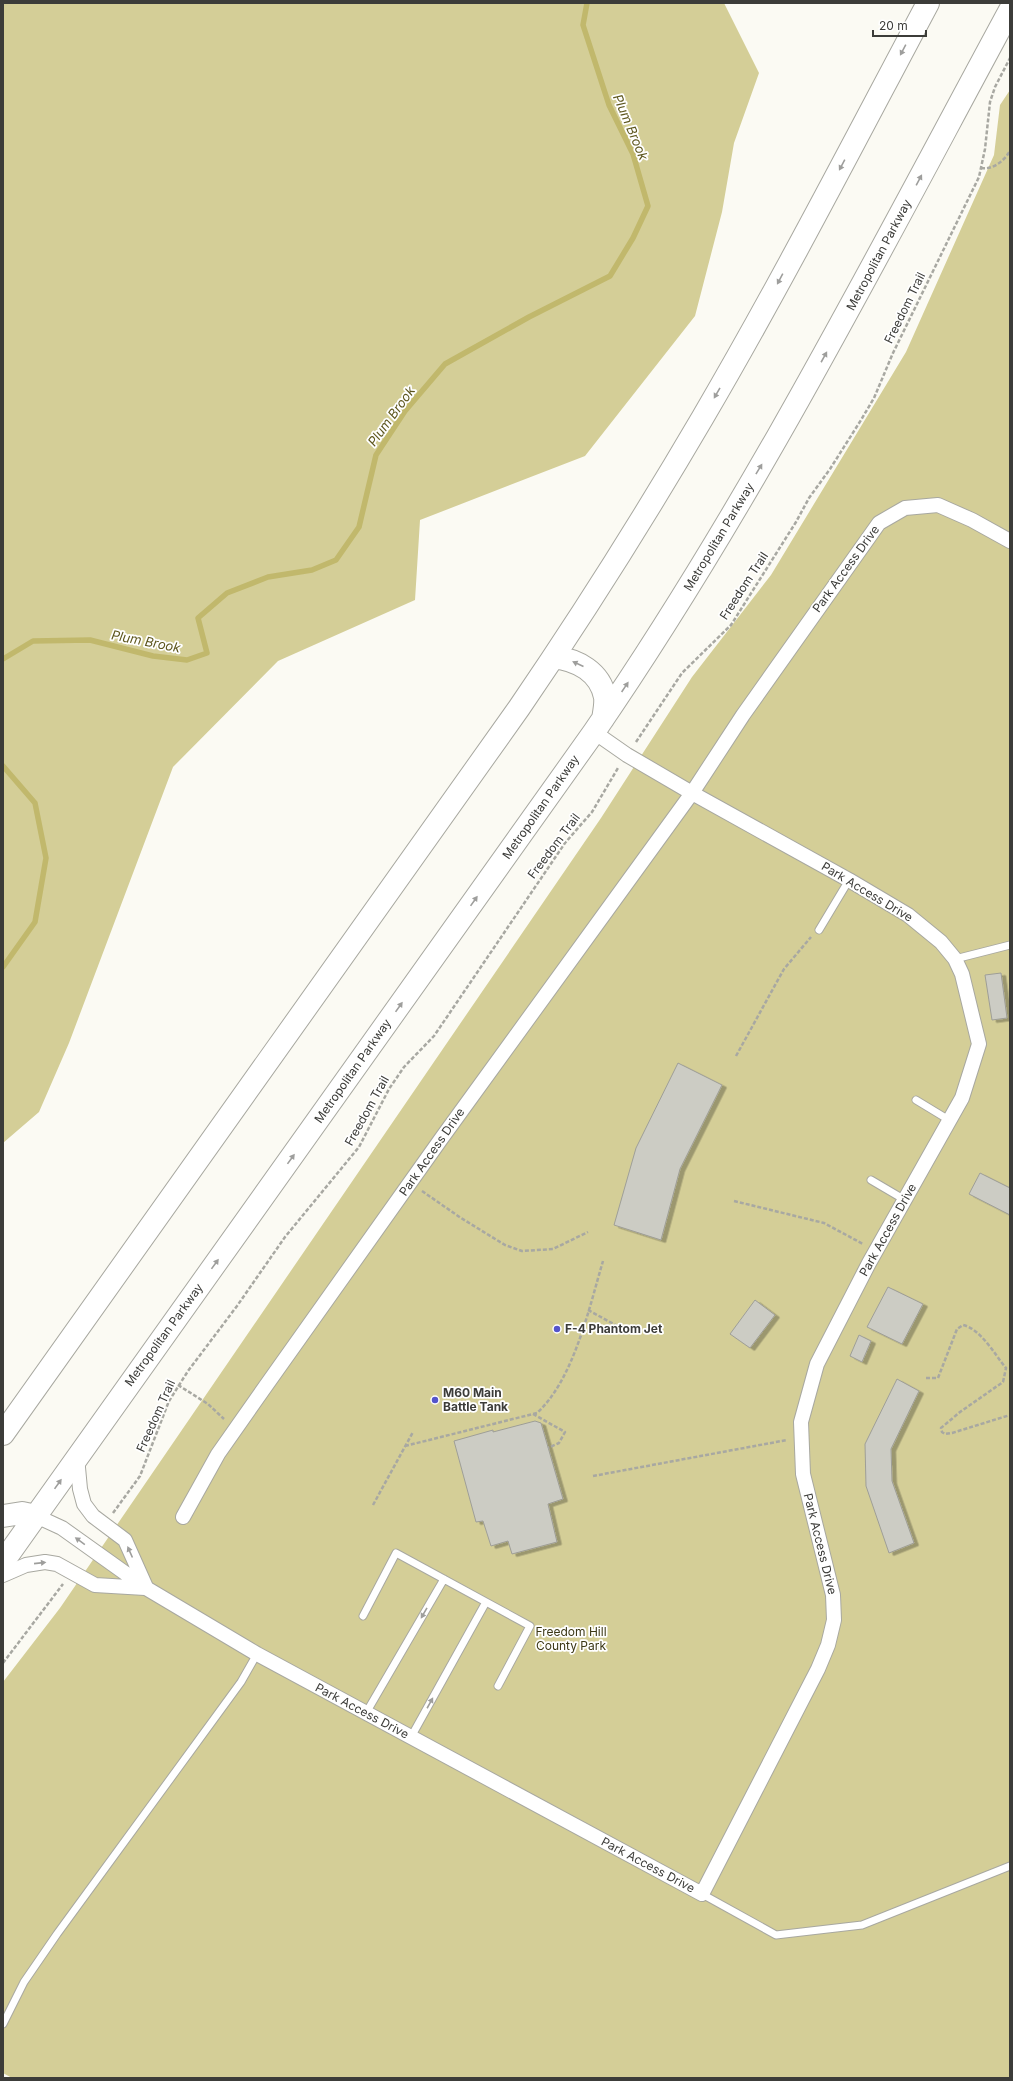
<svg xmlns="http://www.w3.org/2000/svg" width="1013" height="2081" viewBox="0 0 1013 2081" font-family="Inter,sans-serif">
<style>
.green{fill:#d4ce97}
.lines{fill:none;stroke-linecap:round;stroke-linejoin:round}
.stream{stroke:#c1b86c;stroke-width:5.5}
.building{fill:#ccccc4;stroke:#9e9e97;filter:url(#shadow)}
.service-casing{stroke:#a8a8a0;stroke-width:9}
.minor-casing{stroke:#a8a8a0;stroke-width:16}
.primary-casing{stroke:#a8a8a0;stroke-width:24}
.path{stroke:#a8a8a2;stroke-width:2.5;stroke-dasharray:4 2;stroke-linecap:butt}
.service{stroke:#fff;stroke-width:7}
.minor{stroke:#fff;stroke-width:14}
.primary{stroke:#fff;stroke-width:22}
.oneway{fill:#9e9e9c}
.poi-dot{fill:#5454cb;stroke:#fff;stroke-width:1.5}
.labels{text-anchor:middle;stroke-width:3.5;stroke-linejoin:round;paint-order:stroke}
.street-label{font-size:12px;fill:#3c3c39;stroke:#fff}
.poi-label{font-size:12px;font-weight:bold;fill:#3c3c39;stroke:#fff;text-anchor:start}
.park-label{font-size:12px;fill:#3b3715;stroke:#fff}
.water-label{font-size:13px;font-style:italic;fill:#5d561d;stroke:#fff}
</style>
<defs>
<filter id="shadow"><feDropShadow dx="4.5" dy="2.5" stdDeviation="0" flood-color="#0004"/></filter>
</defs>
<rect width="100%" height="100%" fill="#fbfaf3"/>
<path class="green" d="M3,3H724L759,73L734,143L722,212L695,316L585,456L420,520L415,600L278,661L173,767L69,1043L39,1112L3,1143Z
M1010,90V2078H12L3,2073V1682L60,1608L601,818L692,677L771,575L906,352L994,155L1000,105Z"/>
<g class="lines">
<path class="stream" d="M3,659L33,641L90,640L153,656L187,660L207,653L198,618L227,593L268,577L312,570L336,560L359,527L376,455L405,411L445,364L529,317L610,276L633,238L648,206L633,154L609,105L583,25L587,3
M3,766L35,803L46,858L35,922L3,967"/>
</g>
<path class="building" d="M1001,973L1007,1018L992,1020L985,975Z
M678,1063L722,1085L680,1169L661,1240L614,1225L636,1148Z
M980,1173L1010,1188V1215L969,1194Z
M888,1287L923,1304L902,1344L867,1327Z
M755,1300L775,1315L750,1348L730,1334Z
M859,1335L871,1341L862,1362L850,1356Z
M897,1379L919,1391L891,1449L892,1481L914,1543L889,1553L866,1486L865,1444Z
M535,1421L541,1423L563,1499L548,1504L557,1542L512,1554L508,1541L491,1546L483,1521L476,1522L454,1441L493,1430V1432Z"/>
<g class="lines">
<defs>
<path id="service" d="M819,930L849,880
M955,959L1010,945
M916,1100L949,1120
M871,1180L905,1200
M363,1616L396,1553L530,1626L498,1686
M366,1713L444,1579
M411,1737L486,1602
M702,1894L776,1935L862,1925L1010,1866
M3,2024L24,1982L57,1934L241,1682L257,1654"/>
<path id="minor" d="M77,1457L80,1489L84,1504L93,1516L125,1540L146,1587
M36,1516L62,1528L146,1588L257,1654L702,1894L818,1669L828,1645L834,1620L833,1595L803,1474L801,1422L817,1364L869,1263L962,1098L979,1044L962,974L955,959L941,942L908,915L849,880L692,793L627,755L594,732
M183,1517L218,1454L265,1387L441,1139L692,793L743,715L879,523L905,508L938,505L972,520L1010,541
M3,1575L26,1565L45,1562L57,1564L95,1585L145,1588"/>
<path id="primary" d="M554,657C578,660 600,672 605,697C606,704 604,713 603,719
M3,1434L519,708C584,613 645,516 703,417C782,282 854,142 928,3
M3,1516L22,1513L36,1516
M3,1562L594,732C752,502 878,254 1010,10"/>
</defs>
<use href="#service" class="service-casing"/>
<use href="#minor" class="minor-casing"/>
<use href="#primary" class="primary-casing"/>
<path class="path" d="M981,168C993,170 1004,161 1010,151
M636,742L682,673L731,625L796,522L809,498L830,469L861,420L874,398L893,353L979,177L985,149L990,102L995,87L1010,58
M736,1056L784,969L811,937
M422,1191L461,1218L505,1245L522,1251L553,1249L588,1232
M734,1201L824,1223L863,1244
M588,1310L621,1328
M926,1378H938L957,1329L963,1325C981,1329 995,1355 1006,1368L1003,1382L960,1412L941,1428L942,1432L945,1434L952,1433L1010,1415
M178,1385L208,1404L224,1419
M533,1414L565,1432L559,1443L548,1448
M405,1446L537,1413C574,1379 589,1308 603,1261
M593,1476L787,1440
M373,1505L413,1432
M113,1513L140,1476L169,1401L188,1371L237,1306L285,1237L359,1147L389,1089L404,1067L434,1036L565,843L592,812L618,768
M3,1663L63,1584"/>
<use href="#service" class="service"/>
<use href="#minor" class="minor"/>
<use href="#primary" class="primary"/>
</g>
<defs><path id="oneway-solid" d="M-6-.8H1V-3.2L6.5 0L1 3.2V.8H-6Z"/></defs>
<g class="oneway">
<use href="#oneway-solid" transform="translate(903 50) rotate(118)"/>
<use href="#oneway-solid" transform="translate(842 165) rotate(118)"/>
<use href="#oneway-solid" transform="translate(919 180) rotate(-62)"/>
<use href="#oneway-solid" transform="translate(780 279) rotate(118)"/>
<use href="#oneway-solid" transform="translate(824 357) rotate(-61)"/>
<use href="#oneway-solid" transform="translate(717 393) rotate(120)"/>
<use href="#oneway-solid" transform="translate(759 469) rotate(-59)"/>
<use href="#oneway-solid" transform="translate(578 664) rotate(-156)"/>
<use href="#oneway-solid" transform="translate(625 687) rotate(-56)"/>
<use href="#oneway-solid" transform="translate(474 901) rotate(-55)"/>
<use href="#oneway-solid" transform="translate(399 1007) rotate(-55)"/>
<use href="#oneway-solid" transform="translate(291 1159) rotate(-54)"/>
<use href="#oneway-solid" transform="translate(215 1264) rotate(-54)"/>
<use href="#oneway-solid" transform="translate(58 1484) rotate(-55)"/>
<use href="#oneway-solid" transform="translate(80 1541) rotate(-144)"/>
<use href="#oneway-solid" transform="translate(130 1552) rotate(-114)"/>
<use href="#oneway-solid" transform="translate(40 1563) rotate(-6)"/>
<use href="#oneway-solid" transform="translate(424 1613) rotate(120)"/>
<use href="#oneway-solid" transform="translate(430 1703) rotate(-61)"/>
</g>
<g class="poi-dot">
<circle cx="557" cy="1329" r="4"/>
<circle cx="435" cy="1400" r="4"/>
</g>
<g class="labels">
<g class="street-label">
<text transform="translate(879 255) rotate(-62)" y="4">Metropolitan Parkway</text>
<text transform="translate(905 308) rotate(-64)" y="4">Freedom Trail</text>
<text transform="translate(719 537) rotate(-59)" y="4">Metropolitan Parkway</text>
<text transform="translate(846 569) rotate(-54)" y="4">Park Access Drive</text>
<text transform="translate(744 586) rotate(-57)" y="4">Freedom Trail</text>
<text transform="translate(541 807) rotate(-55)" y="4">Metropolitan Parkway</text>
<text transform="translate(554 846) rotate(-53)" y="4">Freedom Trail</text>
<text transform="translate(867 892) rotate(31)" y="4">Park Access Drive</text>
<text transform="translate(353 1071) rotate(-55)" y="4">Metropolitan Parkway</text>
<text transform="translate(367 1111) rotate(-61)" y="4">Freedom Trail</text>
<text transform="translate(432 1152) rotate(-55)" y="4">Park Access Drive</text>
<text transform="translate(888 1230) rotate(-61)" y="4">Park Access Drive</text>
<text transform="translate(164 1335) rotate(-54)" y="4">Metropolitan Parkway</text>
<text transform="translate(156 1416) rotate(-66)" y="4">Freedom Trail</text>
<text transform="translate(820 1544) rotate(76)" y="4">Park Access Drive</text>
<text transform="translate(362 1711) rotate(28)" y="4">Park Access Drive</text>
<text transform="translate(648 1865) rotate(28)" y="4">Park Access Drive</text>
</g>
<g class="poi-label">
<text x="565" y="1333">F-4 Phantom Jet</text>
<text x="443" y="1397">M60 Main<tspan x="443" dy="14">Battle Tank</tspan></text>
</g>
<g class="park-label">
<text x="571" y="1636">Freedom Hill<tspan x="571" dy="14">County Park</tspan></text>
</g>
<g class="water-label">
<text transform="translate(631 127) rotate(67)" y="5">Plum Brook</text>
<text transform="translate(391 416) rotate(-54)" y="5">Plum Brook</text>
<text transform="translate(146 641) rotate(11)" y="5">Plum Brook</text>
</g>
</g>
<rect width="1013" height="2081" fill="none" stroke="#3c3c39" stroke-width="8"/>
<path d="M873 30v6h53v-6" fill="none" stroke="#3c3c39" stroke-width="2"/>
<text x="879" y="30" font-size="12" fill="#3c3c39" stroke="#ffffff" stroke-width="3" paint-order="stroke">20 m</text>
</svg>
